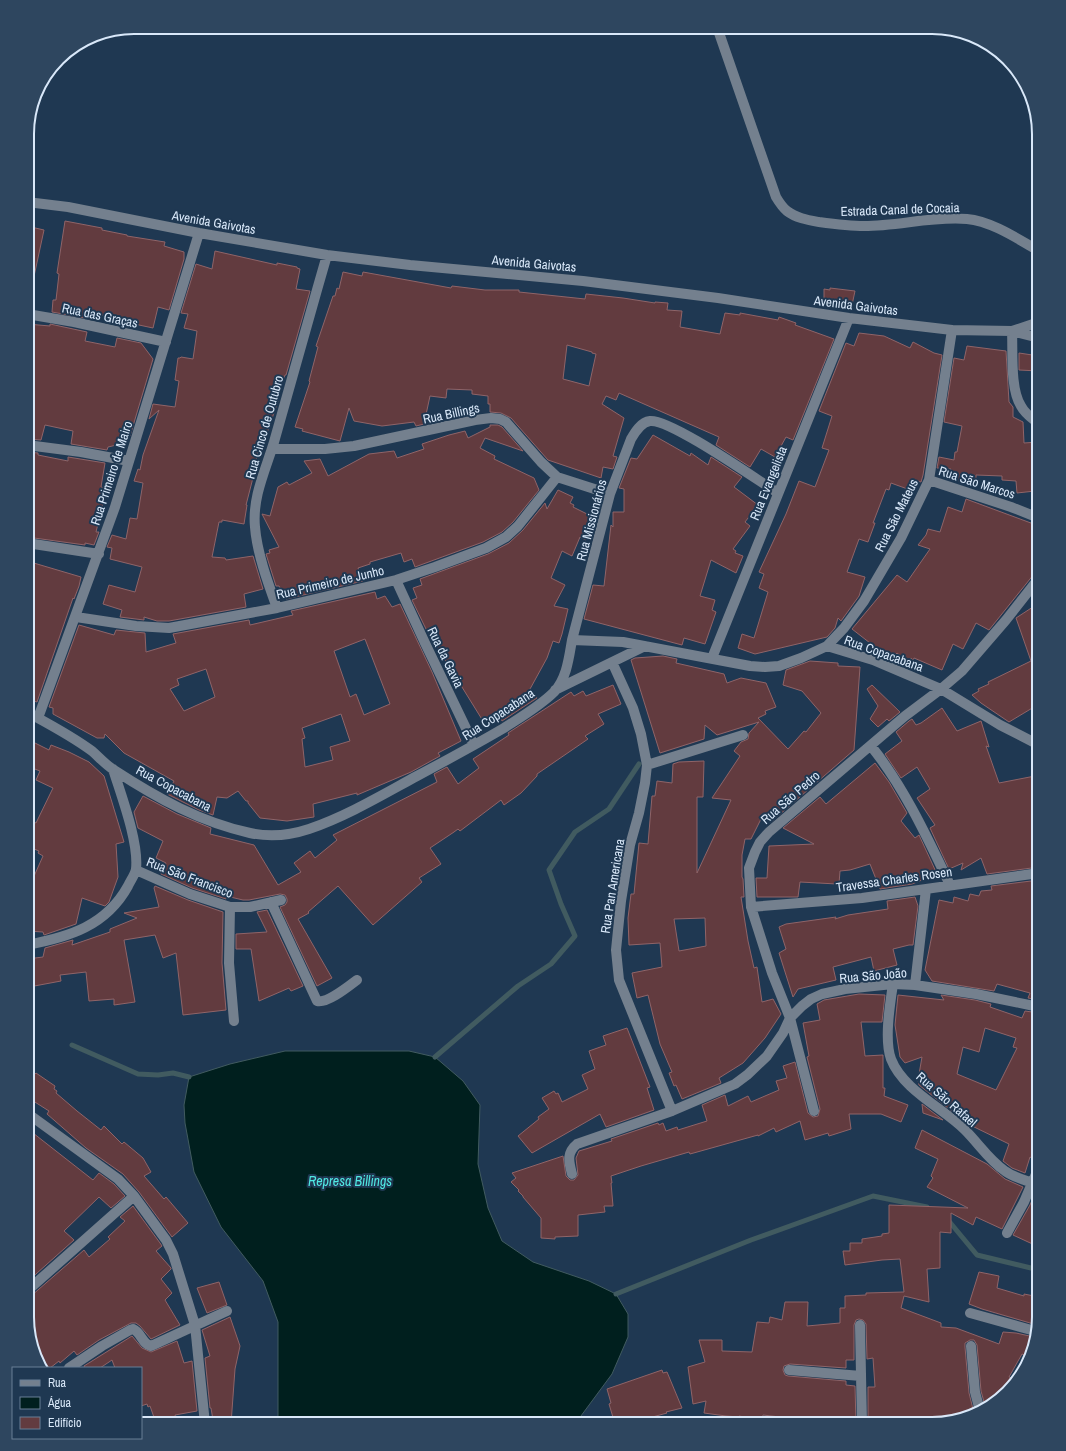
<svg xmlns="http://www.w3.org/2000/svg" width="1066" height="1451" viewBox="0 0 1066 1451" font-family="'Archivo Narrow',sans-serif">
<style>
.water{fill:#001f1e;stroke:#415b60}
.lines{fill:none;stroke-linecap:round;stroke-linejoin:round}
.stream{stroke:#415b60;stroke-width:5}
.building{fill:#623b3f;stroke:#8f6468;fill-rule:evenodd}
.minor{stroke:#74808e;stroke-width:10}
.labels{text-anchor:middle;stroke-width:4;stroke-linejoin:round;paint-order:stroke}
.street-label{font-size:13px;fill:#d9e8f9;stroke:#1f3852}
.water-label{font-size:14px;font-style:italic;fill:#50e8e3;stroke:#1f3852}
.rim{fill:none;stroke:#d9e8f9;stroke-width:2}
</style>
<rect width="100%" height="100%" fill="#1f3852"/>
<path class="water" d="M285,1051H409L435,1057L463,1081L480,1105L478,1164L488,1208L502,1241L533,1262L589,1281L616,1294L628,1314V1337L612,1374L575,1424H278V1322L263,1281L221,1227L194,1172L185,1123L184,1105L189,1077L230,1064Z"/>
<g class="lines">
<path class="stream" d="M72,1045L138,1074L158,1075L173,1073L189,1077
M435,1057L518,986L551,964L575,936L561,904L549,870L575,832L609,809L639,764
M948,1220L977,1255L1039,1270
M616,1294L751,1240L873,1196L927,1207"/>
</g>
<path class="building" d="M65,221L102,228V230L127,235V236L165,242L164,246L184,252V259L169,310L158,307L153,328L125,322L129,327L121,326L122,321L95,313L94,316H91L90,319L52,312L53,300H56L59,274L57,273Z
M31,227L44,230L33,281L27,280V236H29Z
M215,251L277,265V263L297,267V268L300,269L296,289L310,291L286,375H285L275,400L278,401L264,442H260L254,470H255L246,505H247L244,524L222,520V522H219L212,557L225,558L226,560L253,556L263,589L244,594L246,607L169,621H157L144,617V620L120,617L122,610L103,604L109,585L135,592L142,567L110,559L112,548L107,547L112,535L126,539L130,518L137,519L143,483L134,481L138,469L140,470L143,455L159,410L149,419L153,404L175,407L179,381L175,380L178,358H180L181,357L193,359L197,331L184,328L188,314L181,313L196,264L212,269Z
M343,272L362,276L363,272L451,288L452,286L485,290H519V292L585,299L586,294L623,298L655,303V302L668,303L667,310L682,311L680,327L720,334L725,313L740,315V313L778,320L779,317L796,323L795,325L834,339L793,440L786,437L775,457L761,449L750,467L716,445L719,437L619,393L616,400L606,396L602,404L624,418L613,456L617,457L613,469L603,467L601,478L548,460L511,418L501,413L490,412V404H488V396L472,394V390L447,389L446,398L430,396L424,424L416,426L414,422L382,426L354,421L349,408L340,441L302,431L303,429L295,427L310,382L309,381L318,347L316,346L333,296H335L337,288L339,289ZM567,345L592,352V353L596,354L589,386L563,379Z
M830,288L855,291L852,305L824,301V289L830,290Z
M27,324L50,326V324L87,332L85,341L115,347L117,338L141,343L153,359L130,436L121,444L108,447L107,450L71,444L73,431L45,425L41,440L27,439Z
M859,333L884,336L910,348L913,342L934,353L942,355L923,475L921,482L917,481L913,491L891,483L889,490L886,489L873,523H875L868,542L859,539L847,572L865,577L859,596L841,621L838,618L835,628L827,637L755,654L738,648L742,634L754,638L768,592L759,588L764,574L759,572L786,514L799,481L815,487L829,450L822,448L832,416L819,411L846,343L854,346Z
M967,346L1006,351L1009,402L1013,407V417L1023,422L1024,443L1039,442V482H1034L1035,491L1017,493L1016,481L1002,480V476L976,475V486L949,478L951,469L937,468L939,457L954,460L955,452H957L962,426L944,422L954,358L964,360Z
M1019,353L1039,356V371L1019,370Z
M490,425H498L502,427L523,451L485,438L480,448L495,456L494,459L534,478L539,490L513,522L502,532L483,542L415,567L412,559L404,562L401,553L370,562V564L358,568L363,581L286,599L279,586H276L266,554L270,553L269,550L279,547L262,514L270,516L278,487L287,482L289,485L312,473L304,461L320,459L328,476L369,454L394,451L397,458L424,449L422,444L449,435L465,431L468,438L490,427Z
M653,435L690,456L691,453L708,465L711,457L742,477L734,487L758,505L745,522L750,526L733,549L736,551L735,553L743,556L736,573L711,560L700,596L715,600L712,610L716,612L705,644L684,638L682,645L584,619L593,585L604,586L611,525L613,527V512H624V489L619,488L631,458L637,459Z
M27,452L38,453V455L68,461V457L105,463L101,487L109,489L102,507L96,532H99L94,545L85,543V545L27,537Z
M558,490L573,497L570,503L574,505L573,507L591,516L586,540L580,537L572,556L562,551L551,578L565,585L554,606L568,609L562,634L559,643L553,641L547,658L530,689L537,698L502,721L498,712L483,721L426,629L412,600L417,598L413,588L422,585L420,579L488,554L509,543L523,530L545,503L547,509Z
M966,499L1039,526V572L1034,574L989,630L976,623L963,649L953,644L942,670L914,658L913,660L911,658L908,662L897,653L894,656L891,653L888,657L852,629L897,575L907,582L930,549L918,545L926,535L928,529L940,532L948,507L962,512Z
M27,561L81,577L79,586L74,599L73,598L37,702L27,699Z
M375,592L377,599L385,596L392,607L400,604L432,672L461,741L438,753L440,756L411,772L357,795V793L313,804L314,817L287,821L260,818L248,803V801H246L238,791L227,798L217,797L213,815L199,810L167,794L174,781L124,753L105,734L104,738H97L53,714V708L49,707L79,625L114,635L116,630L145,633L146,652L176,643L173,634L249,620L250,625L293,615L291,611ZM365,639L390,704L364,715L356,694L350,697L334,651ZM206,669L215,697L184,711L170,689L179,685L177,679ZM341,714L350,741L330,747L333,760L305,767L302,739L305,738L302,728Z
M1039,603V704L1009,722L981,703L972,695L979,691L978,689L989,684L988,682L1031,661L1016,618Z
M663,656L677,659L676,663L724,674L727,683L741,678L766,683L776,707L765,711L766,714L758,718L788,749L804,731L806,732L821,713L802,691L783,685L786,670L810,661L838,663V666L860,667L854,750L771,822L762,817L751,839H745L742,855V877L743,879L744,897H741L748,941L754,968L757,967L762,1002L773,999L781,1014L765,1038L743,1063L719,1078L721,1083L682,1099L676,1085L674,1086L669,1073L672,1072L660,1044L648,995L637,998L632,973L662,967L660,943L629,945L628,918L631,894H634L639,843L648,844L652,796H655L657,781L672,783L673,764L679,762L704,761L703,797H697V873L731,800L712,798L740,756L734,751L741,742L748,739L749,733L759,722L717,735L705,725L704,739L660,753L631,660L635,658ZM705,918L706,946L679,951L674,919Z
M613,685L621,704L598,714L604,724L585,736L588,739L537,774V776L521,793L504,805L501,800L460,831L458,829L454,832L430,848L441,864L419,878L422,882L373,925L338,886L308,912L309,913L298,919L332,978L317,986L280,907L285,905L287,902V899L285,895L280,894L249,900H243L226,896V899L192,888L161,874L166,863L156,858L163,841L138,828L134,812L143,796L177,814L211,828L210,834L254,845L278,885L301,872L294,863L310,851L315,858L337,840L333,835L437,782L434,774L447,767L458,784L479,768L473,759L509,735L508,733L571,692L574,696L583,691L586,696Z
M872,685L900,712L889,721L887,719L878,727L870,719L878,706L867,689Z
M942,708L957,731L981,721L989,747L986,746L999,783L1035,776L1038,797L1039,796V867L987,874L981,858L961,870L963,863L949,869L930,828L935,825L917,798L930,789L917,767L901,778L885,754L902,741L896,732L909,721L912,719L916,725L921,723Z
M27,739L49,750L51,745L69,752L89,762L104,776L124,842L116,844L118,877L109,902L105,906L82,898L76,924L44,935L43,932L27,931V892L43,856L38,853L39,851L27,846V819L36,823L53,788L36,780L40,771L27,766Z
M875,763L889,782L907,813L901,821L915,838L919,835L937,874L912,884L880,889L870,864L850,870L840,871L839,884H837L800,882L798,897H757L756,878H767L769,846L814,844L783,828L820,797L826,804Z
M1039,880V1000L1028,998L1030,993L997,984L994,991L932,981L925,970L939,900L953,903L954,897L968,901L970,894L979,896L981,891L992,890L991,886Z
M155,886L188,900L223,912L222,963L226,1010L183,1015L176,953L163,958L155,935L124,940L135,1002L114,1005V999L89,1001L86,972L60,975L61,981L29,987L27,977V959L43,957L45,948L73,940L72,945L110,932V929L137,918L124,913L159,907L154,888Z
M915,897L918,906L913,945H909L893,949L897,965L874,971L871,957L833,967L836,980L798,989L793,997L779,953L786,949L779,927L786,924L836,917L835,919L848,915L888,909L887,901Z
M267,910L303,986L291,991L289,988L259,1001L251,949H236V934L267,932L257,912Z
M859,994L885,995L882,1022H861L865,1056L883,1055V1088H885L884,1096L908,1105L901,1122L881,1114H849L851,1129L829,1136L828,1133L805,1140L800,1121L776,1132L774,1128L758,1136V1135L690,1154L689,1152L641,1166L611,1176L612,1183H611L613,1206H604L605,1212L578,1215V1236L555,1237V1239L541,1238V1218L523,1197V1196L518,1191L519,1190L511,1182L516,1178L512,1173L563,1156L566,1176L570,1180H574L578,1175L576,1158L579,1151L612,1141L611,1139L658,1123L659,1125L663,1123L666,1131L677,1127L678,1130L707,1121L702,1105L725,1095L728,1106L748,1096L751,1102L779,1090L776,1081L787,1078L783,1066L795,1062L808,1113L813,1117L818,1116L820,1109L807,1057L809,1056L803,1023L820,1020L817,1004L824,1000Z
M898,995L944,1000L941,995L975,1000L991,1004L990,1007L1022,1018L1025,1011L1039,1013V1137L1032,1158L1030,1157L1025,1173L1012,1168L1003,1161L1009,1144L968,1124L919,1085L918,1080L922,1057L905,1063L900,1057L895,1025ZM985,1028L1016,1038L1013,1047L1017,1048L996,1090L957,1074L963,1047L979,1052Z
M627,1028L650,1087L647,1088L654,1110L606,1127L600,1114L532,1153L518,1136L539,1119L538,1117L549,1109L542,1098L554,1091L556,1094L558,1093L562,1102L588,1089L582,1075L595,1069L589,1051L606,1045L603,1036Z
M27,1070L35,1074L36,1073L55,1086L54,1089L57,1091L56,1093L77,1111L101,1130L104,1126L122,1144L124,1142L143,1158L151,1172L144,1176L164,1199L166,1197L188,1223L172,1237L139,1192L123,1174L86,1148L47,1114L49,1111L27,1097Z
M922,1104L931,1111L943,1120L923,1113Z
M922,1130L987,1164L1005,1179L1023,1187L1002,1229L976,1217L973,1225L951,1213V1233L940,1232V1268L927,1269L929,1302L904,1296L901,1308L941,1323V1327L956,1328L999,1344L1003,1332L1016,1333L1034,1337L1028,1356L1022,1354L1009,1377L1015,1380L986,1409L981,1391L977,1345L974,1340H970L965,1343V1347L969,1393L974,1413L932,1424H919L918,1419L893,1424H868V1387H875L873,1358L867,1359L866,1324L863,1320L859,1319L856,1320L854,1325V1360H846V1368L790,1364L784,1366L783,1370L785,1375L788,1376L846,1381V1385L855,1386L856,1424H839L763,1415L762,1420L739,1416V1417L726,1416L704,1413L706,1401L693,1404L688,1367L705,1362L699,1340H722V1351L752,1352L757,1322L769,1323L770,1317L782,1320L785,1302H808L807,1326L840,1323V1308H845V1296L866,1295V1293L904,1292L900,1259L882,1260L845,1265L843,1251H850V1243H862V1239L882,1236V1234L889,1233V1205L968,1208L927,1187L933,1178L931,1176L938,1159L915,1148Z
M33,1133L93,1180L99,1173L114,1184L125,1196L111,1208L99,1197L64,1231L74,1240L27,1282V1144Z
M1037,1189L1039,1191V1247L1013,1235L1030,1205Z
M133,1206L160,1243L162,1246L156,1251L171,1268V1269L161,1279L172,1293L165,1300L180,1325L151,1339L140,1326L136,1323H131L99,1340L77,1355L74,1351L60,1363L59,1361L50,1368H46L38,1356L27,1317V1297L31,1296L84,1250L89,1257L110,1239L108,1237L125,1221L120,1217Z
M979,1272L999,1276L997,1288L1024,1296V1294L1039,1297V1317L1037,1325L982,1309L969,1304Z
M219,1282L227,1305L207,1313L197,1288Z
M230,1317L240,1346L235,1369L231,1424H219V1420H213L211,1408H210L205,1358L210,1356L202,1330Z
M132,1336L142,1348L151,1352L177,1341L184,1363L192,1361L197,1411L175,1415L177,1422L156,1423L150,1406L148,1407L147,1404L141,1406V1368H115L112,1360L100,1368H85L84,1366Z
M662,1370L663,1373L667,1372L682,1408L666,1412L667,1413L627,1424H615L609,1404L611,1403L607,1389Z"/>
<g class="lines">
<path class="minor" d="M717,27L776,197C779,202 782,207 787,211C796,218 808,220 819,222C834,224 849,226 864,226C899,226 932,216 967,219C991,221 1018,239 1039,251
M27,202L68,207L199,233L327,255L410,265L583,281L718,298L849,318L952,330L1012,331L1039,322
M27,314L74,322L166,342
M1039,424C1033,419 1025,414 1021,406C1010,389 1013,352 1012,331L1039,338
M27,445L81,452L129,461
M272,449H325L354,446L475,420L491,418L500,419L506,422L541,462L557,477L610,494
M929,480L1011,507L1039,518
M27,543L99,554
M396,580L425,643L474,745
M277,608C268,583 257,553 255,527C252,497 266,469 274,442C292,379 309,317 327,255
M76,617L136,626L169,628L277,608L396,580L435,567L486,548L506,537L518,526L557,477
M572,640L610,494L631,439C635,432 641,422 650,421C671,419 757,480 778,493
M827,646L873,660L941,689L1000,725L1039,745
M712,658L849,318
M612,662L633,708L641,734L647,765L645,783L639,813L630,845L621,901L616,950L619,980L672,1111
M555,690L645,646
M27,712C49,724 72,736 92,751C99,757 106,765 114,770C157,798 200,822 250,833C269,837 291,835 309,829C347,816 382,795 417,776C447,760 475,745 504,728C521,717 540,706 554,692C567,678 569,657 572,640L623,642L750,666L765,667L779,666L801,658L827,646L844,628L864,601L901,538L929,480L952,330
M38,718L115,507L199,233
M871,746C904,787 927,837 950,885
M647,765L743,735
M136,870L190,894L230,907H250L281,900
M271,902L317,1001C327,1004 349,986 357,980
M230,907L229,963L234,1021
M751,907L862,898L1039,873
M27,945C69,937 106,926 128,886C130,881 135,875 136,869C139,842 121,795 113,769
M893,984C890,1004 884,1040 891,1059C903,1090 943,1108 965,1130C979,1144 989,1160 1005,1171C1013,1177 1024,1180 1033,1183
M915,985L926,889
M814,1111L790,1018L772,973L751,907L749,868L755,852L760,842L769,832L905,716L941,689L962,671L1006,620L1039,578
M27,1113L118,1179L134,1196L166,1240L173,1254L195,1325L205,1424
M572,1174C569,1162 566,1153 577,1144L672,1111L735,1084L747,1075L767,1056L783,1033L790,1018L802,1006L811,999L822,994L845,989L893,984L915,985L976,994L1039,1007
M1007,1233L1024,1202L1039,1167
M27,1291L134,1196
M970,1313L1035,1331
M860,1325L862,1424
M971,1346L975,1392L980,1411
M69,1368L102,1346L130,1330L133,1329C141,1332 142,1344 151,1346L227,1311
M789,1370L861,1376
M657,1424L711,1421L740,1424"/>
</g>
<g class="labels">
<g class="street-label">
<text transform="translate(900 209) rotate(-2)" y="5">Estrada Canal de Cocaia</text>
<text transform="translate(214 222) rotate(10)" y="5">Avenida Gaivotas</text>
<text transform="translate(534 263) rotate(5)" y="5">Avenida Gaivotas</text>
<text transform="translate(856 305) rotate(7)" y="5">Avenida Gaivotas</text>
<text transform="translate(100 315) rotate(12)" y="5">Rua das Graças</text>
<text transform="translate(451 413) rotate(-12)" y="5">Rua Billings</text>
<text transform="translate(264 427) rotate(-74)" y="5">Rua Cinco de Outubro</text>
<text transform="translate(111 473) rotate(-72)" y="5">Rua Primeiro de Mairo</text>
<text transform="translate(977 482) rotate(18)" y="5">Rua São Marcos</text>
<text transform="translate(768 483) rotate(-68)" y="5">Rua Evangelista</text>
<text transform="translate(896 515) rotate(-63)" y="5">Rua São Mateus</text>
<text transform="translate(591 520) rotate(-75)" y="5">Rua Missionários</text>
<text transform="translate(330 582) rotate(-13)" y="5">Rua Primeiro de Junho</text>
<text transform="translate(884 653) rotate(20)" y="5">Rua Copacabana</text>
<text transform="translate(446 657) rotate(64)" y="5">Rua da Gavia</text>
<text transform="translate(498 714) rotate(-33)" y="5">Rua Copacabana</text>
<text transform="translate(174 788) rotate(28)" y="5">Rua Copacabana</text>
<text transform="translate(790 797) rotate(-41)" y="5">Rua São Pedro</text>
<text transform="translate(190 877) rotate(21)" y="5">Rua São Francisco</text>
<text transform="translate(894 879) rotate(-8)" y="5">Travessa Charles Rosen</text>
<text transform="translate(612 886) rotate(-81)" y="5">Rua Pan Americana</text>
<text transform="translate(873 975) rotate(-5)" y="5">Rua São João</text>
<text transform="translate(947 1099) rotate(41)" y="5">Rua São Rafael</text>
</g>
<g class="water-label">
<text x="350" y="1186">Represa Billings</text>
</g>
</g>
<path d="M0 0H1066V1451H0ZM134 34H932A100 100 0 0 1 1032 134V1317A100 100 0 0 1 932 1417H134A100 100 0 0 1 34 1317V134A100 100 0 0 1 134 34Z" fill="#2e465f" fill-rule="evenodd"/>
<path class="rim" d="M134 34H932A100 100 0 0 1 1032 134V1317A100 100 0 0 1 932 1417H134A100 100 0 0 1 34 1317V134A100 100 0 0 1 134 34Z"/>
<rect x="12" y="1367" width="130" height="72" fill="#1f3852" stroke="#697e95"/>
<rect x="20" y="1380" width="20" height="6" fill="#74808e" stroke="#697e95"/>
<text x="48" y="1387" font-size="12" fill="#d9e8f9">Rua</text>
<rect x="20" y="1397" width="20" height="12" fill="#001f1e" stroke="#697e95"/>
<text x="48" y="1407" font-size="12" fill="#d9e8f9">Água</text>
<rect x="20" y="1417" width="20" height="12" fill="#623b3f" stroke="#697e95"/>
<text x="48" y="1427" font-size="12" fill="#d9e8f9">Edifício</text>
</svg>
